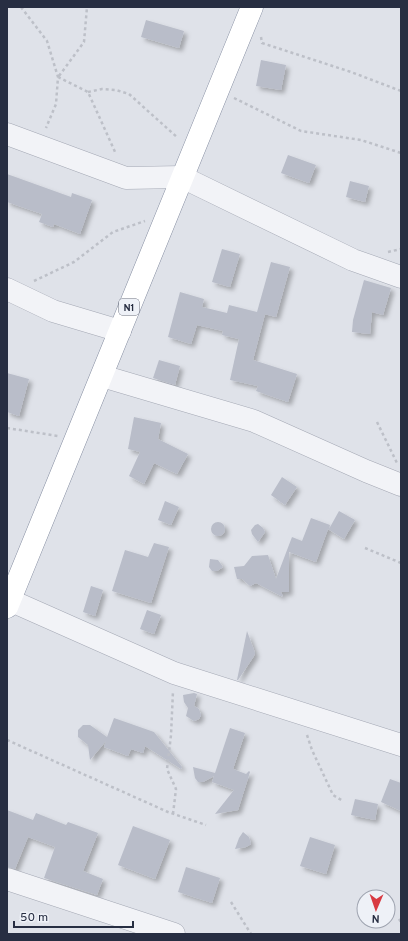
<svg xmlns="http://www.w3.org/2000/svg" width="408" height="941" viewBox="0 0 408 941" font-family="Overpass,sans-serif">
<style>
.building{fill:#b9bdc9;filter:url(#shadow)}
.lines{fill:none;stroke-linecap:round;stroke-linejoin:round}
.minor-casing{stroke:#a4a8b4;stroke-width:23}
.highway-casing{stroke:#858da1;stroke-width:23}
.path{stroke:#bdc0c8;stroke-width:2.5;stroke-dasharray:3 3;stroke-linecap:butt}
.minor{stroke:#f2f3f7;stroke-width:22}
.highway{stroke:#fff;stroke-width:22}
.labels{text-anchor:middle;stroke-width:4;stroke-linejoin:round;paint-order:stroke}
.shield{fill:#eef1f7;stroke:#636878;stroke-width:1}
.shield-label{font-size:10px;font-weight:bold;fill:#272e42}
</style>
<defs>
<filter id="shadow"><feDropShadow dx="3.5" dy="3.5" stdDeviation="2" flood-color="#0004"/></filter>
</defs>
<rect width="100%" height="100%" fill="#dfe2e9"/>
<path class="building" d="M146,20L184,31L179,48L141,37Z
M261,60L286,65L281,90L256,86Z
M288,155L316,165L309,183L281,173Z
M7,174L71,197L72,193L92,200L80,234L54,224L53,227L39,222L42,214L7,202Z
M350,181L369,186L365,202L346,197Z
M222,249L240,254L230,287L212,282Z
M271,262L290,267L276,317L257,312Z
M364,280L391,288L383,315L372,312L370,334L352,332L353,320Z
M180,292L204,299L202,307L227,313L229,305L265,314L253,360L297,374L288,402L256,391L258,386L230,380L239,339L222,335L223,331L197,325L191,344L168,337Z
M159,360L180,366L175,385L153,378Z
M7,373L29,379L19,416L7,412Z
M134,417L161,423L158,439L188,454L177,474L154,463L144,484L129,476L140,452L128,449Z
M282,477L297,487L285,505L271,495Z
M165,501L179,507L171,525L158,520Z
M339,511L355,520L344,539L328,529L316,562L289,552V592H281L283,597L256,583L250,586L242,579H237L234,567L244,566L252,556L268,555L276,579L292,537L302,541L311,518L330,525L329,529Z
M211 529a7 7 0 1 1 14 0a7 7 0 1 1-14 0Z
M258,524L263,528L265,532L258,542L252,534L251,530L255,525Z
M154,543L169,547L151,603L112,591L125,550L148,557Z
M210,559L218,560L223,567L217,571H212L209,567Z
M91,586L103,590L95,616L83,612Z
M147,610L161,615L154,634L140,629Z
M247,631L255,653L254,656L238,680H237Z
M194,693L197,694L194,706L199,709L201,715L199,719L194,721L186,716L188,708L184,702L183,695Z
M114,718L154,732L182,767L181,769L145,746L143,753L131,749L128,756L104,747L106,741L90,760L88,745L78,737V730L83,725H90L107,737Z
M230,728L245,733L233,769L246,774L249,771L250,772L238,810L215,814L234,790L212,782L214,776L203,782H198L195,778L193,767L215,773Z
M390,779L401,783V811L381,802Z
M355,799L378,804L375,820L351,815Z
M7,810L33,820L36,813L66,825L68,822L98,833L83,871L103,879L97,895L44,878L55,847L28,837L15,869L7,867Z
M133,826L170,840L155,879L118,865Z
M243,832L249,837L251,844L246,847L235,849L239,838Z
M310,837L335,845L326,874L300,866Z
M186,867L220,878L212,903L178,892Z"/>
<g class="lines">
<defs>
<path id="minor" d="M7,134L126,178L182,177L353,260L401,277
M7,289L53,311L120,331
M102,376L254,421L366,471L401,485
M7,599L174,673L401,745
M7,879L174,934"/>
<path id="highway" d="M7,607L252,7"/>
</defs>
<use href="#minor" class="minor-casing"/>
<use href="#highway" class="highway-casing"/>
<path class="path" d="M21,7L47,41L58,77L56,104L46,128
M261,37L262,43L351,72L401,91
M59,76L84,42L87,7
M58,77L88,92L116,154
M88,92L102,89L116,90L129,94L178,138
M234,98L301,131L361,140L401,153
M388,252L401,249
M34,281L74,262L113,232L145,221
M377,422L397,463
M7,428L58,436
M365,548L401,563
M307,735L312,750L333,795L343,801
M7,740L168,812L206,825
M173,814L176,789L167,769L171,735L173,691
M231,902L251,934
M399,919L401,922"/>
<use href="#minor" class="minor"/>
<use href="#highway" class="highway"/>
</g>
<g class="labels">
<rect class="shield" x="119" y="299" width="20" height="16" rx="3"/>
<g class="shield-label">
<text x="129" y="311">N1</text>
</g>
</g>
<rect width="408" height="941" fill="none" stroke="#272e42" stroke-width="16"/>
<g transform="translate(376 909) rotate(182)"><circle r="19" fill="#eef1f7" stroke="#9ea3af"/>
<path d="M0-3L7 15L0 10L-7 15Z" fill="#d83a42"/>
<text y="-6" font-size="11" font-weight="bold" text-anchor="middle" fill="#272e42">N</text>
</g>
<path d="M14 921v6h119v-6" fill="none" stroke="#272e42" stroke-width="2"/>
<text x="20" y="921" font-size="12" fill="#272e42" stroke="#eef1f7" stroke-width="3" paint-order="stroke">50 m</text>
</svg>
